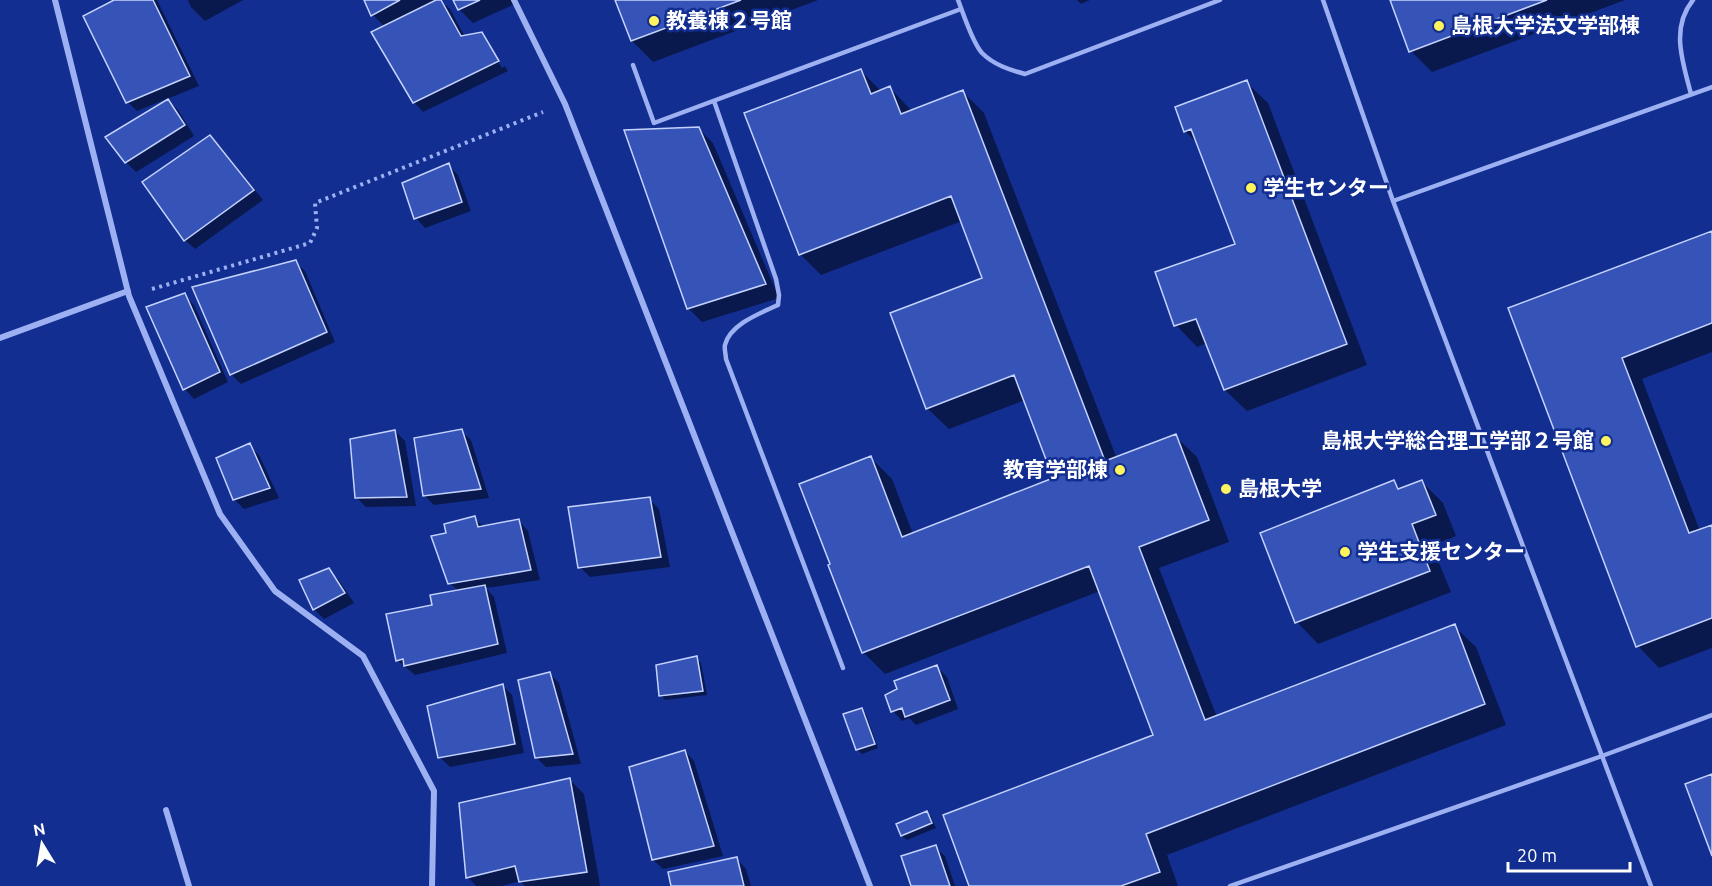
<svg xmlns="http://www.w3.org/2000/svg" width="1712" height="886" viewBox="0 0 1712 886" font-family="Ubuntu,'Noto Sans JP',sans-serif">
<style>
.shadow{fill:#0007}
.building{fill:#3654b7;stroke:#c4d2fd;stroke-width:1.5}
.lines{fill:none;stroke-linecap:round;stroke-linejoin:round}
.path{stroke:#9db1f2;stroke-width:4;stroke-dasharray:3 4.5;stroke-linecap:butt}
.service{stroke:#9db1f2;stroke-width:4.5}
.minor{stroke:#9db1f2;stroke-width:6}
.poi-dot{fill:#fff35e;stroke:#122e90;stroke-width:2}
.labels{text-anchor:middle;stroke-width:5;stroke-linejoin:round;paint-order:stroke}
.poi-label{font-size:21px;font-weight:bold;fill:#fff;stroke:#122e90;text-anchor:start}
</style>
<rect width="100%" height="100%" fill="#122e90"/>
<path class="shadow" d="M117,0H157L199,86L167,99L178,110L194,136L136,172L126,162L167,101L166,99L137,111L128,102Z
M188,0H243L205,21L191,7Z
M366,0H440L450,9L465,37L481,34L489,42H486L502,68L505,66L490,42L508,71L423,112L414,102L385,27L373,15Z
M454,0H513L515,4L473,23L459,9Z
M617,0H818L653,62L632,41Z
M1077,0H1090L1081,4Z
M1391,0H1625L1432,72L1411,51Z
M860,70L881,91L889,87L912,111L963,92L984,113L1117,459L1175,436L1197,457L1229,542L1159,568L1217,717L1454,626L1476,647L1506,725L1167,855L1178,886H970L1155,736L1100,591L885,674L863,652L831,564L871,458L892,479L913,534L1055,479L1025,400L949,429L927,408L984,279L962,221L821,275L800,254Z
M1246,82L1268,103L1367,365L1247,411L1225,390L1207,343L1197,347L1176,325L1237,245L1199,145L1185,131Z
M699,129L713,143L779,298L702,322L688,308Z
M210,137L220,146L263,200L195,249L185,240Z
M448,165L458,175L471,211L425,228L416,218Z
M1712,232V352L1642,379L1700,531L1712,526V648L1659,668L1638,646L1510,309Z
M295,262L305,271L335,342L241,384L231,374Z
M184,295L194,305L228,382L194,399L185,389Z
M395,431L405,441L416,506L366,507L356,497Z
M461,431L471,440L489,498L434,505L424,495Z
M249,445L259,455L279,498L244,509L234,499Z
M1394,482L1402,490L1422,482L1443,503L1456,536L1432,546L1451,592L1318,644L1297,622Z
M649,499L659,509L670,567L590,577L580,567Z
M474,518L484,527L519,521L528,531L540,580L486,588L494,597L507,653L415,675L397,660L433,606L458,591L450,583Z
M328,570L338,579L354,603L324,619L315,610L301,581Z
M697,658L701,663L707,695L665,700L661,695Z
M937,667L947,677L958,709L916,725L909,718L902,721L893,711Z
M550,674L559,683L581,764L546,767L536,757Z
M503,686L512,695L524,753L450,767L440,757Z
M861,710L866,714L878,748L862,754L857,749Z
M685,751L694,761L723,856L663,869L653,860Z
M570,780L584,794L600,886H525L520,881L502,886H476L468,877Z
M927,813L931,817L936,828L907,840L902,836L898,825Z
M935,847L945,856L955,886H912Z
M737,859L746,869L751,886H672Z"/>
<path class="building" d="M114,0H153L190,76L126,103L83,16Z
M364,0H400L371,16Z
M436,0H441L461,36L482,32L499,61L413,103L371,32Z
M453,0H480L458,10Z
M615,0H741L631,41Z
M1390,0H1547L1409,52Z
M861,69L871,94L890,86L901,114L963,90L1105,461L1176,434L1209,520L1139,547L1205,720L1455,624L1485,704L1146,834L1160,872L1121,886H969L943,815L1153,735L1089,566L862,653L828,565L830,564L799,484L871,456L902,537L1053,478L1014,375L926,409L890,313L982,278L951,196L799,255L744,113Z
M1247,80L1347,344L1224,390L1196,319L1174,326L1155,272L1235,244L1191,129L1184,132L1175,107Z
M168,99L185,125L125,163L105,137Z
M699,127L766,284L687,309L624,130Z
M210,135L254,190L184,241L142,182Z
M449,163L462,202L414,219L402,183Z
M1712,231V323L1622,358L1689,533L1712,525V618L1636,647L1508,308Z
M296,260L327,332L230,375L192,287Z
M185,293L220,372L183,390L146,307Z
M462,429L481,489L423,496L414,438Z
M395,430L407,497L355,498L350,439Z
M250,443L270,488L233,500L216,458Z
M1394,480L1398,489L1422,480L1436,515L1412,524L1430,571L1295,623L1260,533Z
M650,497L661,557L578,568L568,507Z
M475,516L478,527L519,519L531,570L448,584L431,536L446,533L444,524Z
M329,568L345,593L313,610L299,580Z
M485,585L498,644L404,666L403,659L396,661L386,614L432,605L430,595Z
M697,656L703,691L659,696L656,665Z
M937,665L950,700L905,717L902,708L891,712L885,695L897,689L894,681Z
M550,672L573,754L535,758L518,680Z
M503,684L515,744L438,758L427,706Z
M862,708L875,744L856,750L843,714Z
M685,750L714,846L652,860L629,767Z
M1712,774V856L1685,784Z
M570,778L587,872L519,882L515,866L466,878L459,803Z
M927,811L932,823L901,836L896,824Z
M936,845L950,886H911L901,856Z
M737,857L744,886H671L668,872Z"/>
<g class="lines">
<path class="path" d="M152,289L310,243L317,228L315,203L543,112"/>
<path class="service" d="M958,0C964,15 972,42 982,53C994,65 1010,70 1025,74L1220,0
M1323,0L1393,201L1651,886
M633,65L654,123L961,9
M1691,94C1683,63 1670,28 1693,0
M714,101L776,279L779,295L778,305C761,313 730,324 725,345C724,349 726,355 726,359L843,668
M1393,201L1712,87
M1230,886L1602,756L1712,715"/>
<path class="minor" d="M55,0L129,296L220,514L275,591L363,656L434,791L432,886
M514,0L565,104L870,886
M0,338L128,291
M166,810L189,886"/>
</g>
<g class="poi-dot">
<circle cx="654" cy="21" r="6"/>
<circle cx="1439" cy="26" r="6"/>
<circle cx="1251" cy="188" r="6"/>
<circle cx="1606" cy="441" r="6"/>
<circle cx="1120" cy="470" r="6"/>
<circle cx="1226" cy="489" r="6"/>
<circle cx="1345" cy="552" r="6"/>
</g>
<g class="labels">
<g class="poi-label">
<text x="666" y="28">教養棟２号館</text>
<text x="1451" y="33">島根大学法文学部棟</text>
<text x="1263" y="195">学生センター</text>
<text x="1594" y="448" text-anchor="end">島根大学総合理工学部２号館</text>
<text x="1108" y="477" text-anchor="end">教育学部棟</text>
<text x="1238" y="496">島根大学</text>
<text x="1357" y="559">学生支援センター</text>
</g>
</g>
<g transform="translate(42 844) rotate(349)" stroke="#122e90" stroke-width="4.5" paint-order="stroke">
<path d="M0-4.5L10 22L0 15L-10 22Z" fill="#ffffff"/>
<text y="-9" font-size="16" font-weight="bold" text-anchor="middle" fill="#ffffff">N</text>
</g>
<path d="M1508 862v9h122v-9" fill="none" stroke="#ffffff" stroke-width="3"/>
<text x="1517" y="862" font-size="18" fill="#ffffff" stroke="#122e90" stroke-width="4.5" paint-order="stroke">20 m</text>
</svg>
